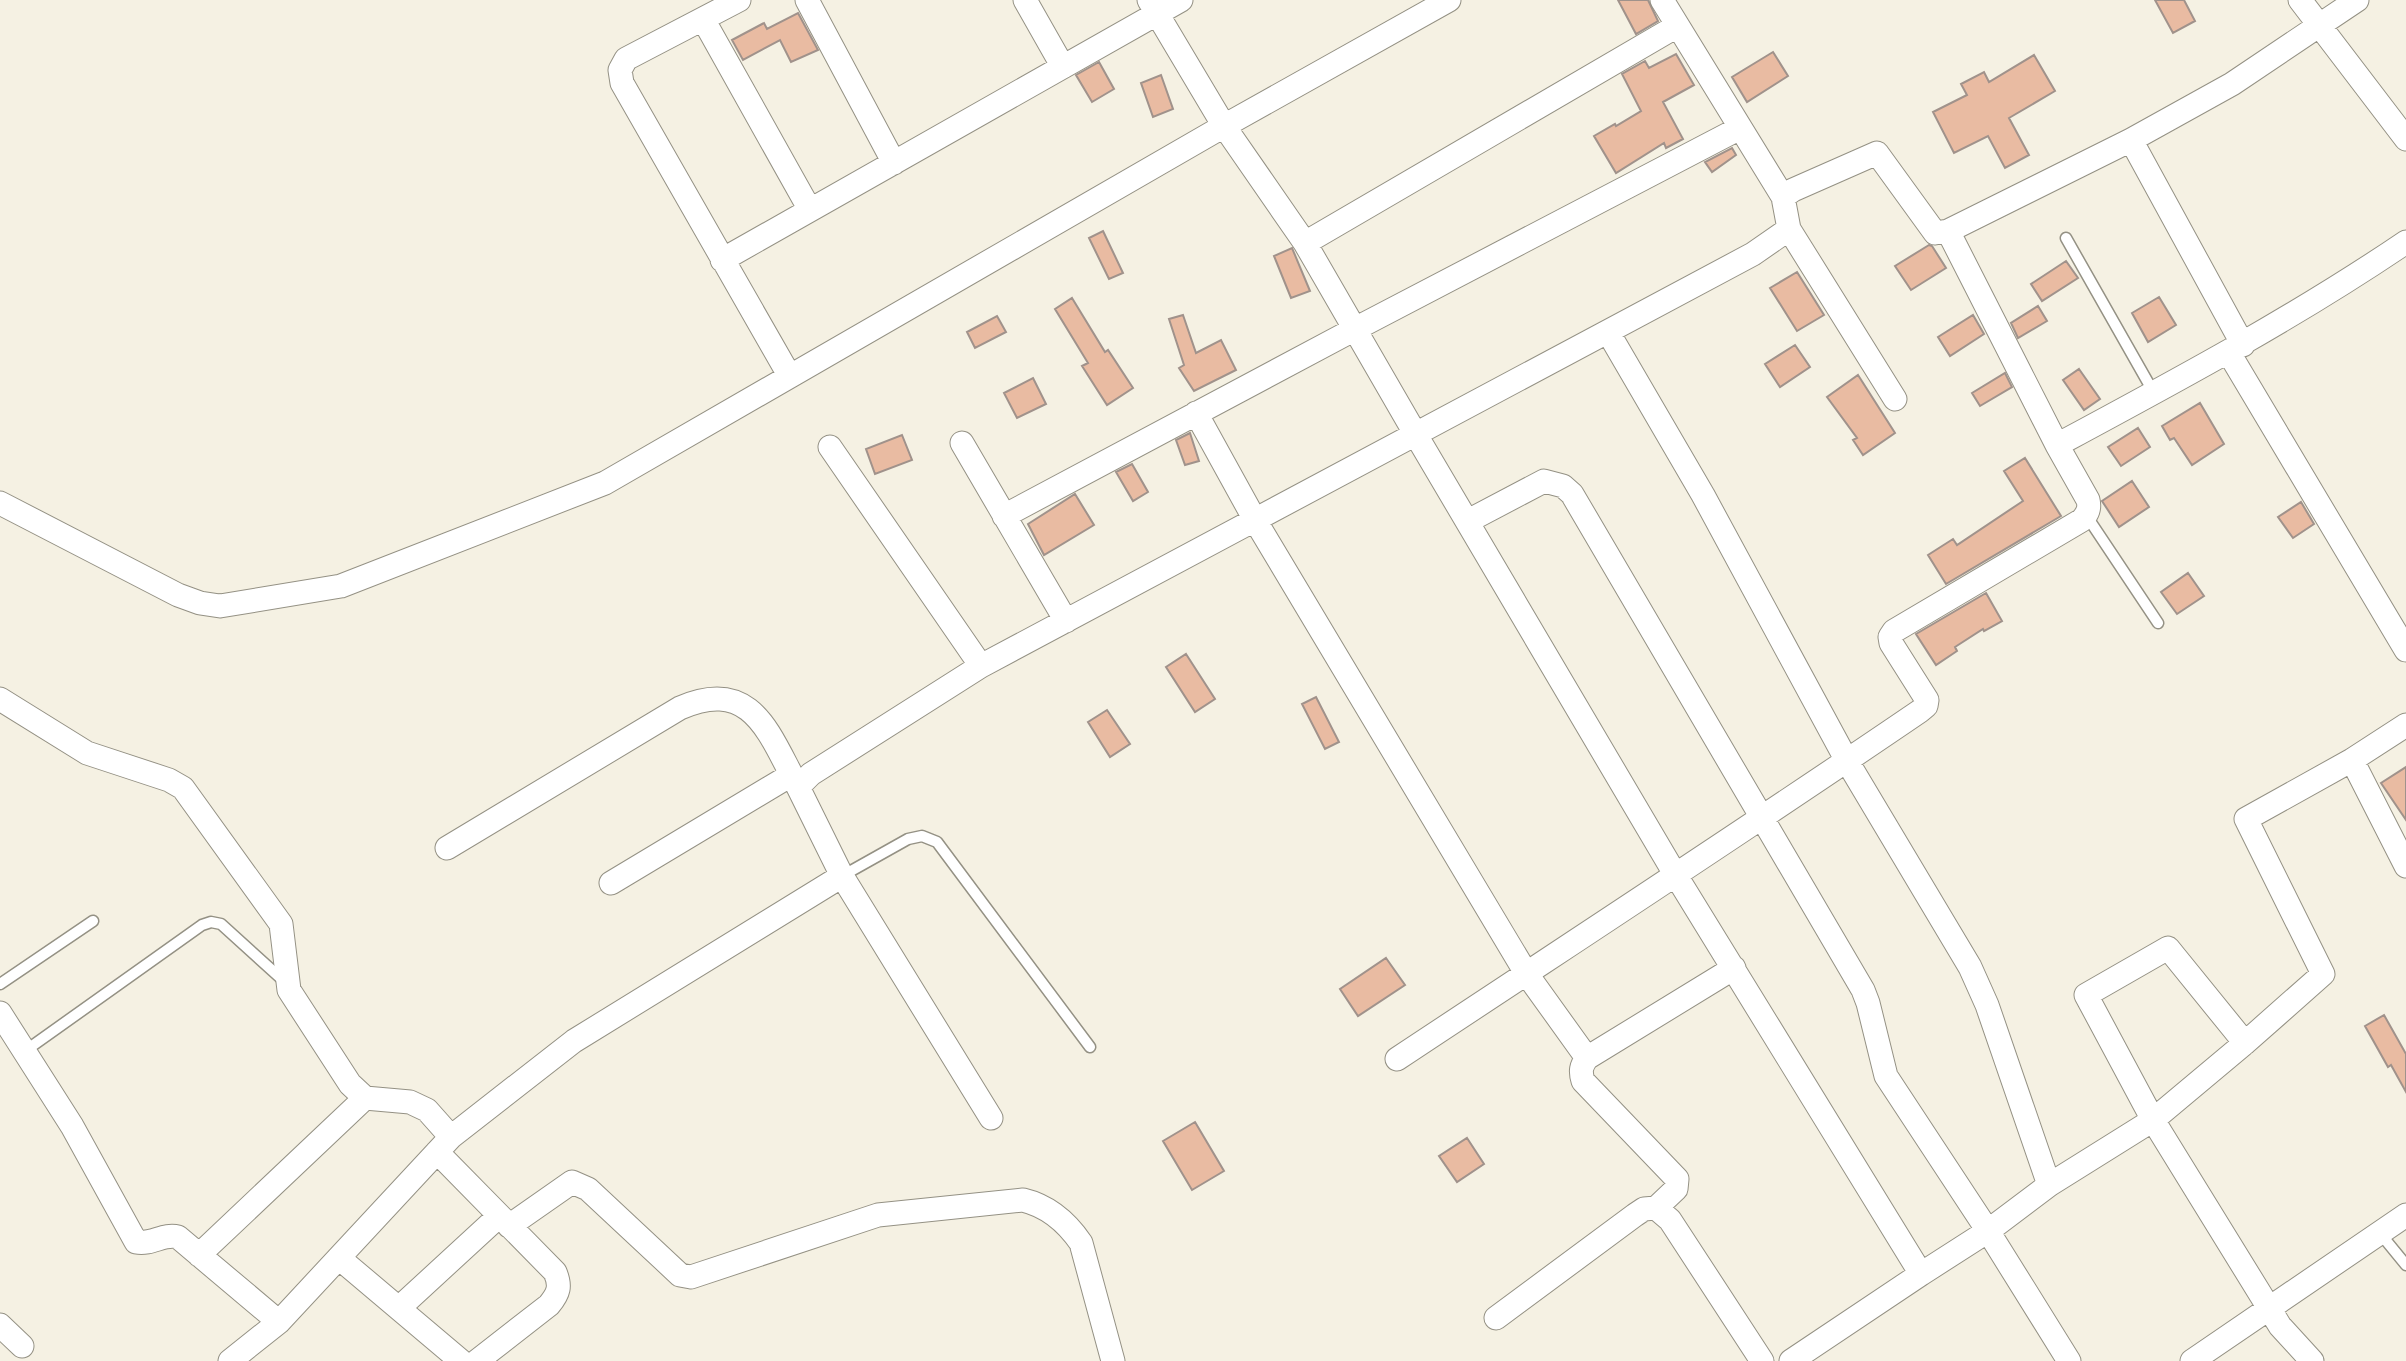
<svg xmlns="http://www.w3.org/2000/svg" width="2406" height="1361" viewBox="0 0 2406 1361" font-family="Literata,serif">
<style>
.building{fill:#e9bba2;stroke:#a0928b;stroke-width:2}
.lines{fill:none;stroke-linecap:round;stroke-linejoin:round}
.lane-casing{stroke:#949184;stroke-width:13}
.street-casing{stroke:#949184;stroke-width:25}
.lane{stroke:#fff;stroke-width:10}
.street{stroke:#fff;stroke-width:23}
</style>
<rect width="100%" height="100%" fill="#f5f1e3"/>
<path class="building" d="M1618,0H1648L1658,21L1636,34Z
M2155,0H2184L2195,21L2173,33Z
M798,13L818,50L791,62L780,40L743,60L732,40L764,23L767,29Z
M1773,52L1788,76L1747,102L1732,77Z
M1676,54L1694,85L1663,102L1683,139L1666,148L1664,143L1616,173L1594,136L1615,124L1616,126L1641,111L1622,74L1645,61L1649,68Z
M2034,55L2055,91L2009,118L2029,155L2005,168L1988,136L1954,153L1933,112L1967,95L1961,84L1984,72L1989,82Z
M1099,62L1114,89L1092,102L1076,75Z
M1161,75L1173,109L1153,117L1141,83Z
M1732,148L1736,155L1712,172L1705,162Z
M1103,231L1123,273L1109,279L1089,238Z
M1929,245L1932,246L1946,268L1911,290L1895,266Z
M1292,248L1310,291L1291,298L1274,256Z
M2066,261L2078,278L2042,301L2031,284Z
M1797,272L1824,315L1797,331L1770,288Z
M2159,297L2176,325L2148,342L2132,313Z
M1072,298L1105,352L1108,350L1133,388L1107,405L1082,366L1088,363L1055,309Z
M2038,306L2047,321L2018,338L2011,323Z
M1183,315L1196,353L1221,340L1236,370L1194,391L1179,368L1184,365L1169,319Z
M1973,315L1984,334L1950,356L1938,337Z
M997,316L1006,332L975,348L967,332Z
M1795,345L1810,367L1780,387L1765,364Z
M2079,369L2100,399L2084,410L2063,380Z
M2005,373L2012,387L1980,406L1972,393Z
M1858,375L1895,433L1863,455L1853,440L1857,438L1827,397Z
M1033,378L1046,404L1017,418L1004,393Z
M2200,403L2224,444L2192,465L2174,438L2170,440L2162,426Z
M2138,428L2150,447L2121,466L2108,447Z
M1190,433L1199,461L1185,465L1176,440Z
M902,435L912,460L875,474L866,449Z
M2025,458L2061,516L1946,584L1928,555L1953,539L1957,545L2023,501L2004,471Z
M1132,464L1148,492L1133,501L1116,472Z
M2132,481L2149,507L2119,527L2102,501Z
M1075,494L1094,525L1044,555L1028,524Z
M2301,502L2314,524L2293,538L2278,517Z
M2188,573L2204,596L2177,614L2161,592Z
M1986,593L2002,621L1984,631L1983,629L1955,647L1957,651L1936,665L1916,634Z
M1186,654L1215,699L1195,712L1166,667Z
M1316,697L1339,742L1325,749L1302,704Z
M1107,710L1130,744L1110,757L1088,722Z
M2406,767V820L2381,783Z
M1386,958L1405,985L1358,1016L1340,989Z
M2384,1015L2406,1054V1092L2391,1065L2388,1067L2365,1026Z
M1195,1122L1224,1171L1192,1190L1163,1141Z
M1467,1138L1484,1164L1457,1182L1439,1156Z"/>
<g class="lines">
<defs>
<path id="lane" d="M2066,238L2154,393
M2086,515L2158,623
M842,876L908,839L922,836L937,842L1090,1047
M0,984L93,921
M25,1051L202,925L211,922L221,924L285,982
M2379,1232L2406,1265"/>
<path id="street" d="M739,0L626,59L620,70L622,83L789,375
M807,0L894,163
M1025,0L1063,67
M1149,0L1224,126L1305,243L1416,435L1675,874L1921,1274L1988,1231L2049,1185L2153,1120L2086,995L2168,948L2245,1043L2323,974L2246,819L2352,760L2406,725
M1662,0L1783,197
M2300,0L2406,139
M703,19L810,210
M2131,140L2243,345
M1789,229L1895,399
M1305,243L1677,26
M722,260L1181,0
M1608,332L1703,495L1847,761L1970,967L1987,1005L2049,1185
M2229,353L2406,650
M1196,413L1255,520L1526,973L1587,1058
M962,443L1066,621
M2057,445C2176,381 2294,318 2406,242
M830,447L981,666
M0,503L178,595L200,603L220,606L341,586L605,483L1224,126L1449,0
M1004,516L1355,329L1740,128
M1468,521L1544,481L1563,486L1572,494L1863,990L1868,1003L1886,1076L1988,1231L2069,1361
M0,699L87,753L169,780L183,788L281,924L289,990L350,1084L365,1098L410,1102L427,1110L451,1137
M2352,760L2406,866
M447,848L680,708C753,676 769,735 798,787
M842,876L991,1118
M611,883L791,775
M0,1013L72,1126L136,1242C152,1245 164,1233 178,1237L279,1322
M2245,1043L2153,1120L2280,1326L2312,1361
M1397,1059C1572,943 1747,829 1920,711L1926,706L1927,700L1891,643L1890,637L1894,631L2082,520C2088,513 2090,508 2088,500L2057,445L1948,231
M437,1152L555,1272C561,1286 559,1293 549,1305L477,1361
M1656,1208L1670,1220L1762,1361
M509,1226L572,1182L588,1189L680,1275L691,1277L878,1215L1023,1200C1048,1206 1066,1221 1081,1243L1113,1361
M199,1255L365,1098
M339,1258L461,1361
M399,1308L499,1216
M1496,1318L1635,1215L1644,1209L1656,1208L1676,1189L1677,1179L1583,1081C1580,1071 1581,1066 1587,1058L1734,968
M0,1325L22,1346
M230,1361L279,1322L451,1137L574,1041L842,876L798,787L811,774L981,666L1753,254L1789,229L1783,197L1793,190L1877,153L1935,233L1948,231L2131,140L2232,84L2357,0
M1791,1361L1921,1274
M2192,1361L2406,1215"/>
</defs>
<use href="#lane" class="lane-casing"/>
<use href="#street" class="street-casing"/>
<use href="#lane" class="lane"/>
<use href="#street" class="street"/>
</g>
</svg>
